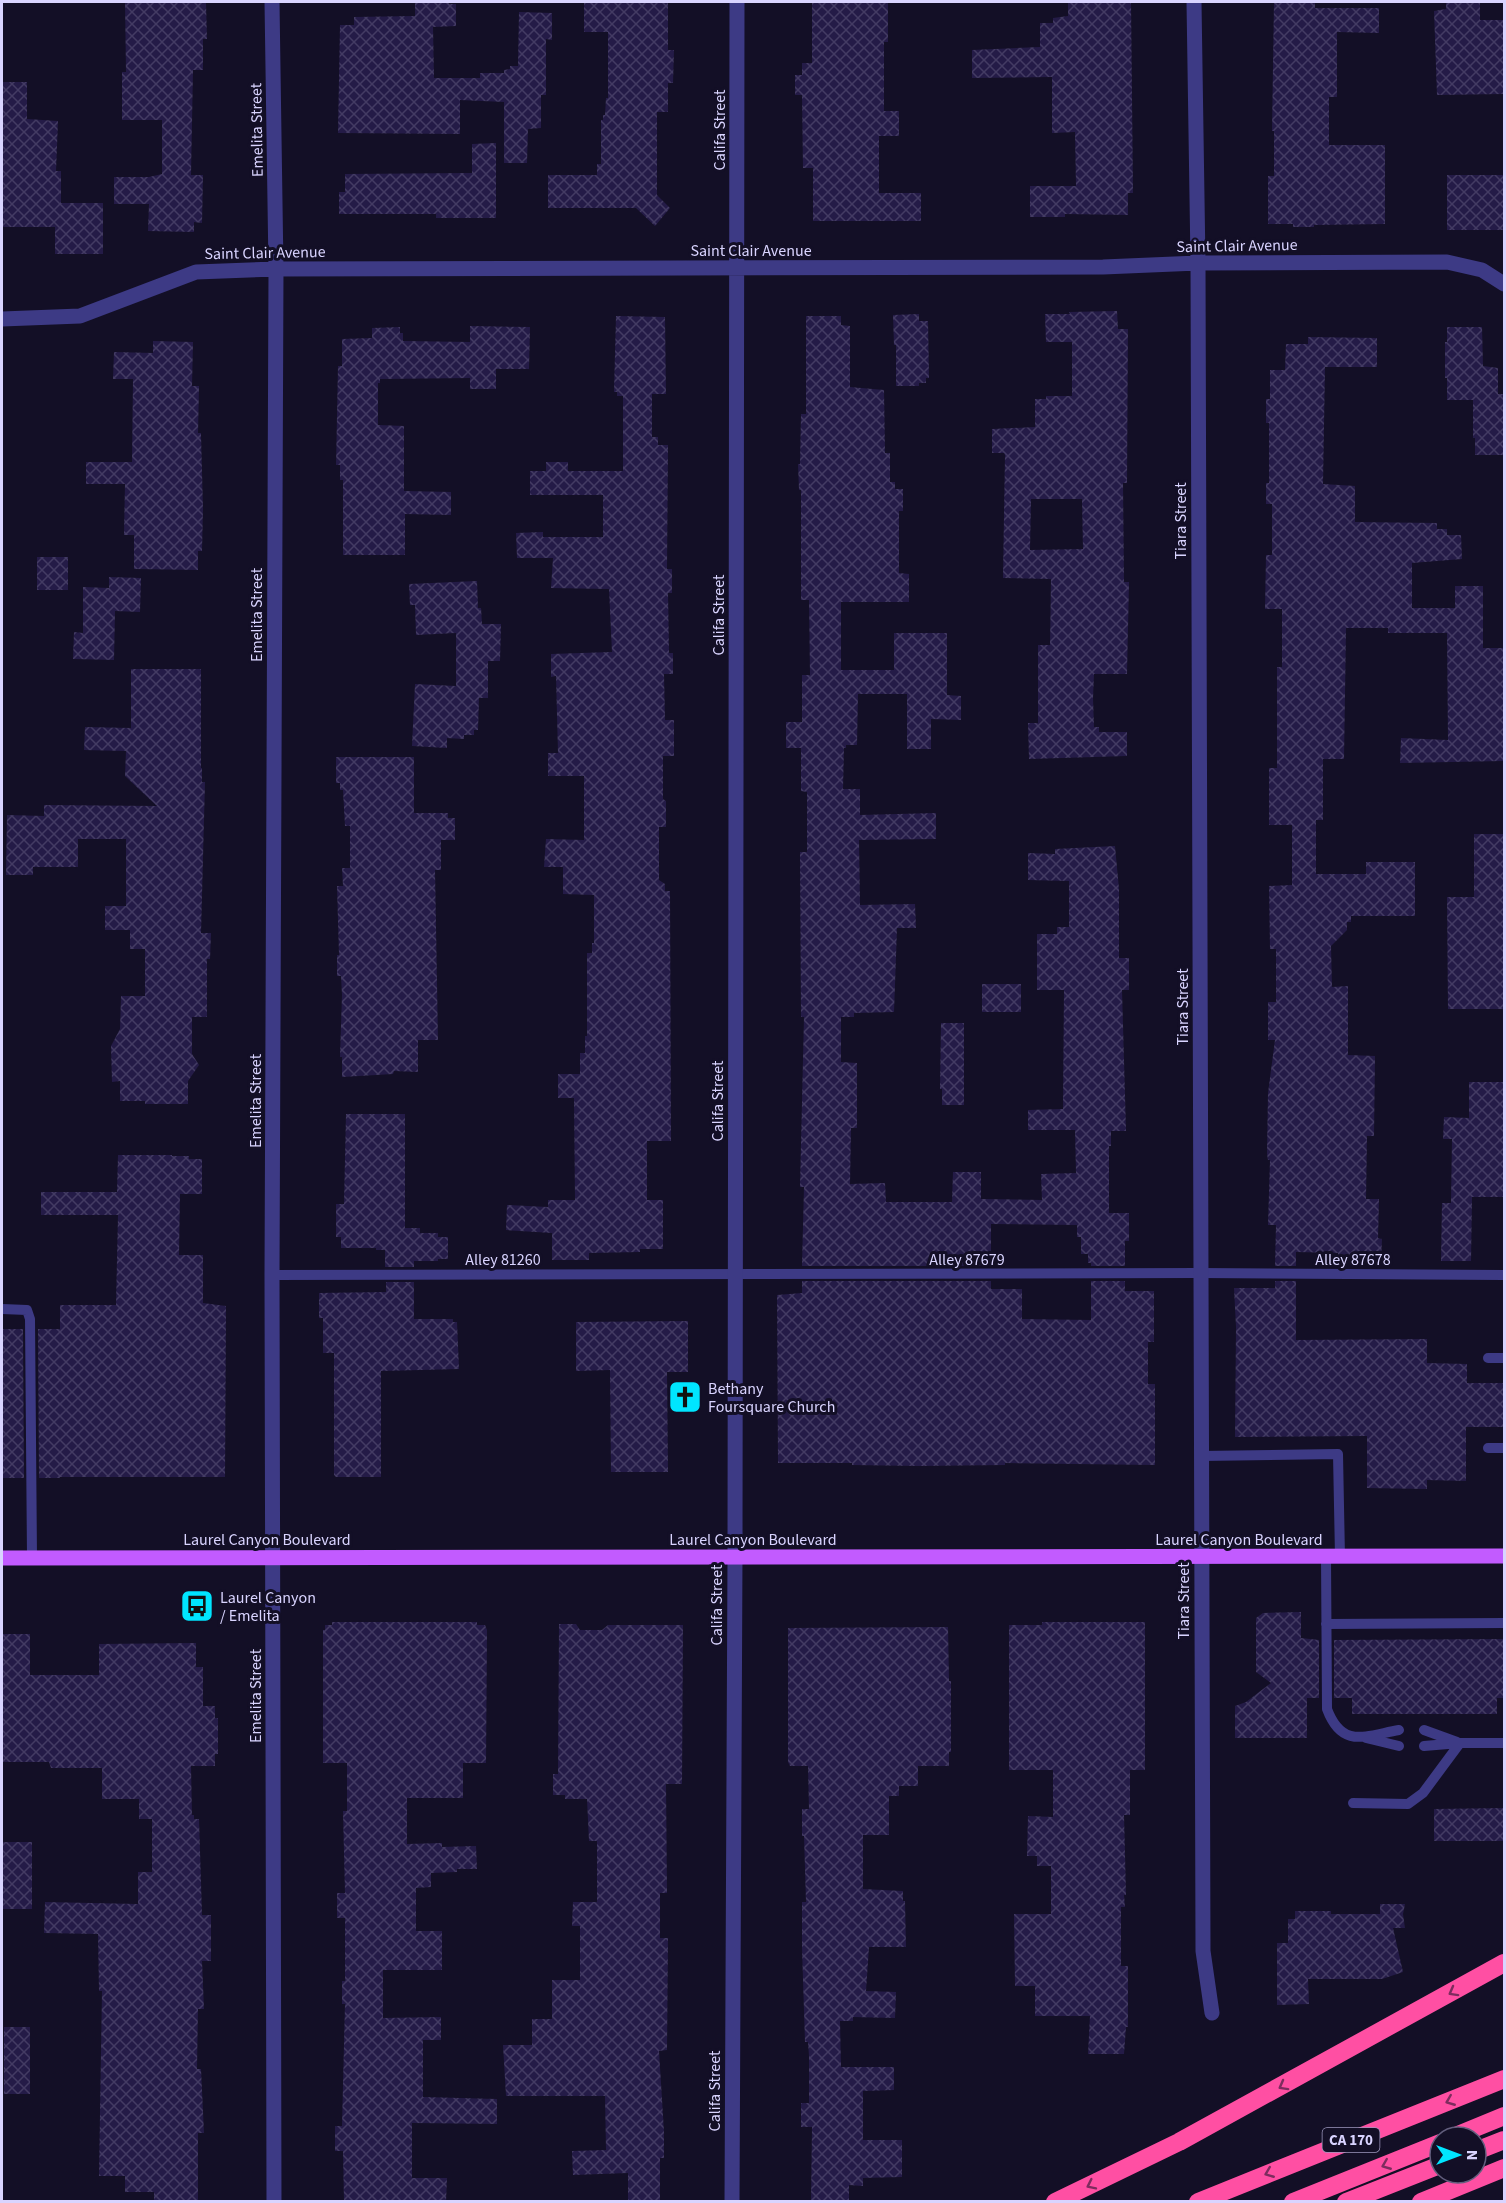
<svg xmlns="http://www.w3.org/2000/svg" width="1506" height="2203" viewBox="0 0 1506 2203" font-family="'Source Sans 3',sans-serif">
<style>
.building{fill:url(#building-cross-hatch);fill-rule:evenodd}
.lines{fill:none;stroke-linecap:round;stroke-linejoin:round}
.service{stroke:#3d3a85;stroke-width:10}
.minor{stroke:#3d3a85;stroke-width:15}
.primary{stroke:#c25bff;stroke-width:15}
.motorway{stroke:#ff4fa3;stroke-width:18}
.oneway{stroke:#7d2c5e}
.labels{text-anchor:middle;stroke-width:6;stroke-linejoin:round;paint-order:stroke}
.shield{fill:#130f26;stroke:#9e99be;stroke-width:1.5}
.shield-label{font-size:15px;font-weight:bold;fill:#d9d4ff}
.street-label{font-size:16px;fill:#d9d4ff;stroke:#130f26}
.poi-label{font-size:16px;fill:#d9d4ff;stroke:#130f26;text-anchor:start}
</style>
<defs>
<pattern id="building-cross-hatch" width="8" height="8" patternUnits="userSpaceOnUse" patternTransform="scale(1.5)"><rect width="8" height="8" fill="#241b47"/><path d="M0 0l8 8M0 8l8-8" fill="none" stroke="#433b63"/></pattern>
</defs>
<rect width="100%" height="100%" fill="#130f26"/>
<path class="building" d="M125,2L206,3L207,39H203V70H193L191,175H203L202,223L194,222V232L148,231L149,204H114V177H149L162,174V120H122V72H126Z
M415,2H449V4H456V26L433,27L434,78H480V73H504V70L510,69V66H518L519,12L552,13V40L546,39V95H541V128L528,129L527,163H504V102L460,100V134L338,133L340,25H354V17L415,16Z
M606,2H668V50H674L673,83H668V112H657V195L670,208L655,226L636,208H548V175H597V164H601V120H603V115H605L606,98H608V32H584V3Z
M812,2H888V42H884V111H899V136H879V193H921V221H813V168H803L802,95H795V75H802V63H812Z
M1068,2H1131L1133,193H1128V215L1065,214V217H1030V186H1076L1075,132L1052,133V77L972,78V50L1040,47V23H1053V18L1068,16Z
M1274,2H1315V8H1379V33L1337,32V97H1329V145H1385V224L1314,225V227H1293V224H1268V176H1274V131H1272Z
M1446,2H1480V20H1504V94L1437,95L1434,11L1446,9Z
M2,82H27V119L58,121L56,171H61V203H103V254H55V227H2Z
M496,143V218H436V214H339V192H345V174L472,173V144Z
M1447,175H1504V230H1447Z
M1117,311L1118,329H1128L1127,483H1123L1124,582H1129L1127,674H1094L1093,698L1094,727H1099V732H1127V756L1029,759L1028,723H1038V645H1050L1051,579L1003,578L1005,455L1004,453H992V429L1035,427V399H1046V396H1072V342H1046L1045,314H1070L1069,312ZM1031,499H1082L1083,549L1030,550Z
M919,314V321H928L929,378H926V383H919V386H896V345H894L893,315Z
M616,316L665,317L666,394H652V437H658V445H668L667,569H672V593H668L669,653H673V674H664L665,720H674V756H663V799L666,801V827H659V880L665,884V891H670L671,1141H647V1200H663V1249H640V1252L589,1253V1260H552V1233L506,1230L507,1205L548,1207V1200H575L574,1098H558V1074H580V1053H585V1036H587V953H592V943H594V895L563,894V867H544L546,839L584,840V776H548V753H558L556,676L551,677V654L612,652L609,589L551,588L553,558H517L516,533L543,532V537H603V495H530V471H546V462H568V471H623V396H617V392H614Z
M806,316H841V325L850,326V387L884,390L885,453H890V482H895V489H903V511H899V573L909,574V602H841V670H894V633H947V695L961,696V720L931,719V749H907V694H858L857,745H846V748H844L843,789H860V815L936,813V839L859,840L860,905L915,904L916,928H897L894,1012L854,1013V1017H841V1062L857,1063V1128H851L850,1184L885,1183L886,1202H952L953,1172H981V1199L1042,1200L1041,1174L1076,1173L1075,1130H1028V1110L1063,1109L1064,990H1037V934H1057V927H1069V881L1028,880V853L1055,854V849L1115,846L1119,889V958H1129V990H1122L1126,1131H1111V1146H1109V1213H1129V1241H1125V1266H1091V1263H1088V1254H1081V1237H1077V1225L991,1224V1266H802L804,1187H800L804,1017H801L800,852H807V792L801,791V748H786V722H802V675H810L809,600H801V490H799L798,464H800L801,414H806Z
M470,326L530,327L529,369H496V389H470V378L380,379V383H378V425L404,426V491L451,492V515L405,514V555H343V480H340V465H336L338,366H342V339L372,338V328L400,327V333H403V341L470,342Z
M1447,327H1482L1483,366L1498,368V394H1503L1504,397V455H1475V438H1473V400H1447V378H1445V342H1447Z
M1308,337L1377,338V367H1325L1323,484L1355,486V522L1437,523V529H1447V535H1461L1462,559L1412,563V608H1455V586H1483V648H1504V761L1400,763L1401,738L1448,740L1447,633H1388V628H1346L1344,759H1323V820H1316V874H1366V862H1415V916H1351V922H1347V930L1331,946L1332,987L1348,986V1055L1375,1056L1374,1136H1367L1366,1199H1379L1378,1238L1382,1239L1381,1261L1338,1260V1253L1296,1252V1266H1275L1276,1225H1268L1270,1160H1268L1267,1154L1268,1093L1275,1040H1268V1002H1276V949H1270L1269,886L1292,885V825H1269V768H1277V667H1282V609H1265L1266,555H1272V504H1266V483H1269V423H1266V399H1270V370H1285L1286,344H1308Z
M153,341L193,342L192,386H199L198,433H201V435L203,509L202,551H198V570L134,569V535H124L125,484H86V462H132L133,379H113L114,352L153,353Z
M37,557H68V590H37Z
M109,577L141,578L140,612L115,611L114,660L73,659L74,632L83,633V587L109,588Z
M477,581L478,608H481L482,624H501L500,661H488V698H479L478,730H474V735H464V739L447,738V748L412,746L415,684L456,686V633L416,635L415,605H410L409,584Z
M131,669H201V768H202V782H205L201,933H211L210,959H207V1017H192V1054L199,1065L188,1081V1104H145V1101H120V1081L112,1082L111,1046L120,1029L121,996H145V949H130V930H105V906H126V839H78V867H33V875H6L7,815L44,816V805L157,806L125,776L126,751L84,750L85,727L131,728Z
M336,757H414V813H448V818H455V840H441V870H435L438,1040H418V1072L394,1071L393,1074L342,1077V1057H340L342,995L341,976H337V955H339L337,886H343L342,868H350V826H345L343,790H340V783H336Z
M1474,834H1504V1009H1448L1447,897H1474Z
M982,984H1021V1012H982Z
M941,1023H964V1105H942V1089H940Z
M1469,1082H1504V1197H1472L1471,1261H1441L1442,1203H1451L1452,1139H1443L1444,1117L1469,1118Z
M346,1114H405V1228H420V1233H438V1237H448V1259H438V1261H414V1267H385V1250H376V1248H341V1237H336V1204H344Z
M118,1155H172V1156H189V1159H202V1194H180L179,1255H203V1303L226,1306L225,1477H60V1478H39L38,1329H60V1305H116L118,1215H41V1192H117Z
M802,1281H991V1289H1022V1319L1091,1320V1281H1125V1291H1154V1342H1148V1384H1155V1465L1005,1463V1465L918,1466L852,1465V1463H778L777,1295L802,1293Z
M1275,1281H1296V1340L1427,1339V1363L1467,1364V1383H1504V1427H1466V1481L1427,1480V1489L1367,1488V1436L1235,1437L1236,1327L1234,1288H1275Z
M386,1282H414V1319H453V1322H457L459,1369L381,1371V1477H336L334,1475V1353H323V1318H319V1293L386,1292Z
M688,1321V1372H667L668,1472H611L610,1370L576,1371V1322Z
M2,1329H23L24,1478H2Z
M1301,1612V1638L1319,1640V1698H1307V1738H1235V1706L1246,1702L1271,1683L1256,1672V1618L1263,1613Z
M332,1622H477V1625H485L487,1630L486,1763H463V1798H407V1844L442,1843V1847L476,1846L477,1869H457V1872L431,1873V1887L416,1888V1931H442V1970H383V2018L441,2017V2040H423V2097L497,2099V2124L412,2123V2178H447L446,2202H344L343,2151H335V2126H342L345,2004H342V1981H345V1918H337V1893H345L343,1811H347V1763H323V1630H325V1625H332Z
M1042,1622H1145V1770H1130V1815H1124L1126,1895H1124L1125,1907H1121V1966H1128V2027H1126L1124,2054H1088L1090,2016H1035V1986H1015L1014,1914H1051V1866H1037V1856H1027L1028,1816L1053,1817V1770H1009V1625H1042Z
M559,1624H576L580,1630H602L608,1625H683L682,1784H666L667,1893H660V1938H668L667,2050L659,2051L664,2132V2158H660V2202H628V2173L573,2175L572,2151L606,2150L605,2096H506L503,2045H532V2019H552V1980H580V1926H572L573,1902H597V1841H589L587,1799H565V1795H553V1774H558Z
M948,1627L949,1681H951V1752H949V1766H918V1786H899V1796H889V1835H863V1889L903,1891V1901H905L906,1947H869L866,1991L896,1992L895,2018L853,2017V2021H840L841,2067H894V2090L863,2091V2140H902V2177L863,2178V2186L849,2185V2201H811L812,2127H801V2103H809V2056L808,2042H805L802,1948V1902H806L804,1836H802V1809H809L808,1766H790L788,1762V1628Z
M2,1634H30V1675H99V1644L196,1643V1667H203V1706H215V1718H218V1754H215V1766H191L192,1815H194V1819H199L202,1915H211V1961H202L204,2009H198L197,2069H201L204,2133H198V2202H154V2192H125V2176H99L102,1991H99L98,1934L44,1933L45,1902L138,1904V1872H152V1819H139V1799H102V1768H51L49,1762H2Z
M1504,1639V1698H1497V1714H1352V1698H1334V1640Z
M1504,1808V1841H1434V1809Z
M2,1842H32V1909H2Z
M1380,1904H1405L1403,1914L1405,1928H1393L1403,1972L1382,1979H1308L1309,2004L1277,2005V1943H1288V1919H1295V1911H1331V1914H1380Z
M4,2027H30V2094H4Z"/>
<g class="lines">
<path class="service" d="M272,1275L1200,1273L1504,1275
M2,1309L27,1310L30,1319L32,1558
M1488,1358H1504
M1488,1448H1504
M1201,1456L1338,1454L1340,1557
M1326,1557L1327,1709C1342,1749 1365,1736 1399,1730
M1326,1624L1504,1623
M1424,1730L1457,1742
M1366,1738L1399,1746
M1424,1746L1460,1743H1504
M1353,1803L1408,1804L1423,1793L1460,1743"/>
<path class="minor" d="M272,2L276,269L272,1275L274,2202
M1194,2L1198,263L1203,1951L1212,2013
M2,319L80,316L196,272L276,269L1103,267L1198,263L1447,262L1482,270L1504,284
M732,2202L735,1556L737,2"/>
<path class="primary" d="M2,1558L1504,1556"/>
<path class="motorway" d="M1453,2137L1504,2116
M1476,2151L1504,2140
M1055,2202L1179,2142L1504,1963
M1198,2202L1504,2079
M1293,2202L1440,2143
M1346,2202L1440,2165
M1421,2202L1504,2168"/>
</g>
<defs><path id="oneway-chevron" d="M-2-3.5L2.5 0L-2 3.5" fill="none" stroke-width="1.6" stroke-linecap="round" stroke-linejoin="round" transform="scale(1.5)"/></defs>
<g class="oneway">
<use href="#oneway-chevron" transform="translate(1453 1992) rotate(151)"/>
<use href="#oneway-chevron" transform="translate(1283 2086) rotate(151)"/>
<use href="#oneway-chevron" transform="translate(1450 2101) rotate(158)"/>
<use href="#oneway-chevron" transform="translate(1386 2165) rotate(158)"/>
<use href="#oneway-chevron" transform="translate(1269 2173) rotate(158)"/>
<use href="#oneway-chevron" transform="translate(1091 2185) rotate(154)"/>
</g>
<defs>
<symbol id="church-square" viewBox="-11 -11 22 22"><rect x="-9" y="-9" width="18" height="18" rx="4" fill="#00e5ff" stroke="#130f26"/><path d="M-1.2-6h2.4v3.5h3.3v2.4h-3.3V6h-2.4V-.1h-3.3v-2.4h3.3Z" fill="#111"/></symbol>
<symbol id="bus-square" viewBox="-11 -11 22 22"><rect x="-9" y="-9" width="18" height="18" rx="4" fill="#00e5ff" stroke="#130f26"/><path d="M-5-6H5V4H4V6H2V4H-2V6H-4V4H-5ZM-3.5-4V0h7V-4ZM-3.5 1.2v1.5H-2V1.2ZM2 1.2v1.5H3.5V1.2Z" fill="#111"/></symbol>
</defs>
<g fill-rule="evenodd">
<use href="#church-square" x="666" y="1378" width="38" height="38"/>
<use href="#bus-square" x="178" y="1587" width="38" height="38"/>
</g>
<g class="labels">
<rect class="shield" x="1322.5" y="2128" width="57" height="24" rx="4.5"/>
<g class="shield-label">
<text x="1351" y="2145">CA 170</text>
</g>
<g class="street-label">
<text transform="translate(256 130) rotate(-91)" y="6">Emelita Street</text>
<text transform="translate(719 130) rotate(-90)" y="6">Califa Street</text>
<text transform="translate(1237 245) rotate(-1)" y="6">Saint Clair Avenue</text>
<text x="751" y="256">Saint Clair Avenue</text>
<text transform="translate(265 252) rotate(-1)" y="6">Saint Clair Avenue</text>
<text transform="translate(1180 521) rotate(-90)" y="6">Tiara Street</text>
<text transform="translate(256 615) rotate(-90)" y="6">Emelita Street</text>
<text transform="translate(718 615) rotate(-90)" y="6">Califa Street</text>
<text transform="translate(1182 1007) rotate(-90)" y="6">Tiara Street</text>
<text transform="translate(255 1101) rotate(-90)" y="6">Emelita Street</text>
<text transform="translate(717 1101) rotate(-90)" y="6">Califa Street</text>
<text x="503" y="1265">Alley 81260</text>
<text x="967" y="1265">Alley 87679</text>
<text x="1353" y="1265">Alley 87678</text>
<text x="267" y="1545">Laurel Canyon Boulevard</text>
<text x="753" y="1545">Laurel Canyon Boulevard</text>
<text x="1239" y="1545">Laurel Canyon Boulevard</text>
<text transform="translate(1183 1601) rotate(-90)" y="6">Tiara Street</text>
<text transform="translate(716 1605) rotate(-90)" y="6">Califa Street</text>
<text transform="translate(255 1696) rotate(-90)" y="6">Emelita Street</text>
<text transform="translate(714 2091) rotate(-90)" y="6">Califa Street</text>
</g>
<g class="poi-label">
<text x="708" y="1394">Bethany<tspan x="708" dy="18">Foursquare Church</tspan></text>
<text x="220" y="1603">Laurel Canyon<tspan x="220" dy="18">/ Emelita</tspan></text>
</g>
</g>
<rect width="1506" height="2203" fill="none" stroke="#d9d4ff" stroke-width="6"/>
<g transform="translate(1458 2155) rotate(90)"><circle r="28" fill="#130f26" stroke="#625e7d" stroke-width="1.5"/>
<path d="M0-4.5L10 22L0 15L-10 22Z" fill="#00e5ff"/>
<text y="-9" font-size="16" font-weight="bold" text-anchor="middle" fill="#d9d4ff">N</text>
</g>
</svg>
